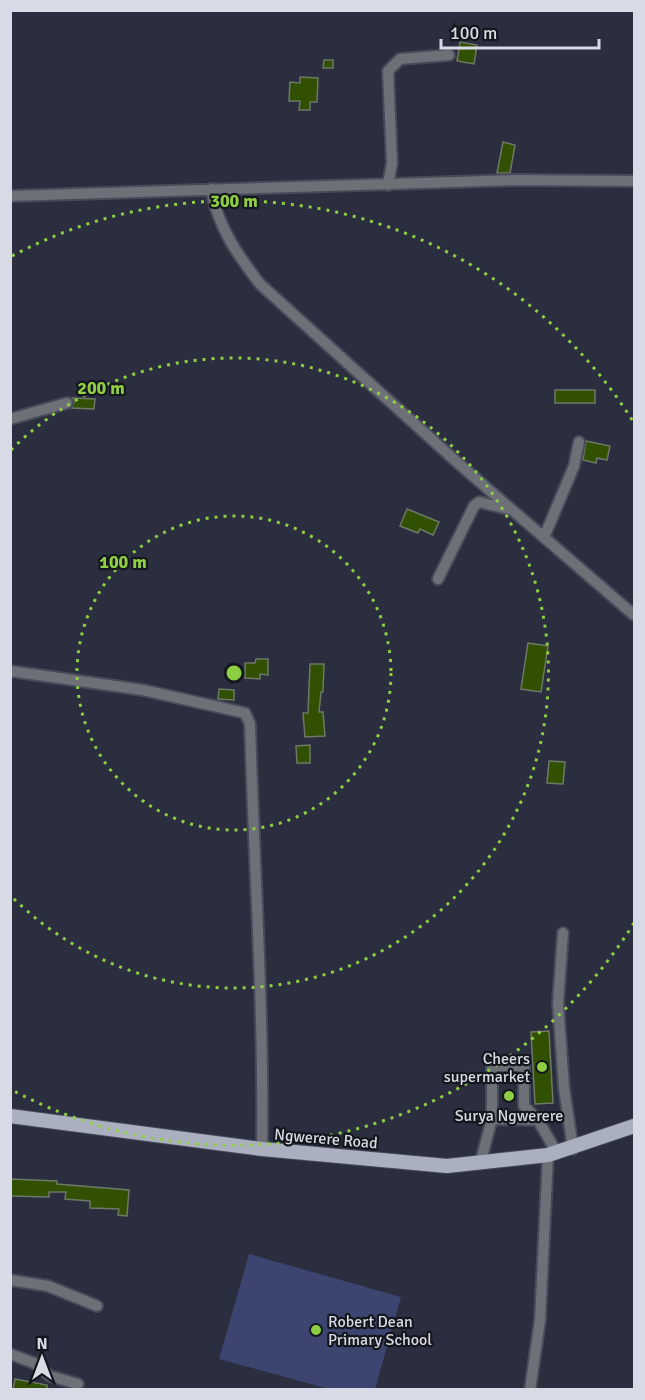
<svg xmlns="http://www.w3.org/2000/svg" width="645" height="1400" viewBox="0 0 645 1400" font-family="Signika,sans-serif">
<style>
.green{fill:#3c4570}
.building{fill:#315002;stroke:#6e7867;stroke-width:1.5}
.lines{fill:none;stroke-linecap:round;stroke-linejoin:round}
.minor-casing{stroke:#474a59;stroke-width:14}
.major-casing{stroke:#474a59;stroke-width:16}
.minor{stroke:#6e7078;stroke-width:10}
.major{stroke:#abb0c1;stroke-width:14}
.ring{fill:none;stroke:#8dce43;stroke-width:3;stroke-dasharray:3 6}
.poi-dot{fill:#8dce43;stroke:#15171e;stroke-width:2}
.labels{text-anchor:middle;stroke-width:4.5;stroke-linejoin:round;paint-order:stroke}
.poi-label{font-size:16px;fill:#d8dbe5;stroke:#15171e;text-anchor:end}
.street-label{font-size:16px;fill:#d8dbe5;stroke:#15171e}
.centre{fill:#8dce43;stroke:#15171e;stroke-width:3}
.ring-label{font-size:18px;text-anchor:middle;font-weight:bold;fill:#8dce43;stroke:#15171e;stroke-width:4.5;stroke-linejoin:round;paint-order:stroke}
</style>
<rect width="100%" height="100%" fill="#2b2e3e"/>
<path class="green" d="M249,1254L401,1297L375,1389H329L219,1359Z"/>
<path class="building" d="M460,42L477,45L474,64L457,61Z
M324,60H333V68H323Z
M300,77L318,78L317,102H310V110H299L300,101H289L290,82L300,83Z
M503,142L515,145L510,173H497Z
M555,390H595V403H555Z
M72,398L95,399L94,409L72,408L74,402Z
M586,441L610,446L607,460L597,458L596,463L583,460Z
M407,509L439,522L433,535L420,529L418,533L400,526Z
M528,643L548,646L541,692L521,689Z
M256,659H268V675L260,674V679L245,678V663H255Z
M310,664H324L323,692H321L319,712H323L325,736L305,737L303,713H308Z
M219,689L234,690V700L218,699Z
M310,745V763H297L296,746Z
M549,761L565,762L563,784L547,783Z
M549,1031L553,1103L535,1104L531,1032Z
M10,1179L57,1181V1184L129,1190L127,1216L118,1215L119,1209L90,1208V1201L65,1199L66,1192H49V1197L10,1196Z
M15,1379L47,1385V1389H13Z"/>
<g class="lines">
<defs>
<path id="minor" d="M388,185L392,163L388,71L400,59L449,55
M211,189C218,227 237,254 260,284L459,464L634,615
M10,196L517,180L634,181
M10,419L67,403
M545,535L574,466L579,442
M438,579L474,506L479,502L508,509
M10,671L143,690L245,713L250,724C254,866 264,1007 262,1149
M563,933L558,1003L564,1088L573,1149
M492,1119V1066H524V1106L538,1120
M480,1164L492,1119L538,1120L557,1153
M10,1280L48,1286L97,1306
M10,1354L34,1363L50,1376L78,1384
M530,1390L540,1320L548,1155"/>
<path id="major" d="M10,1116L262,1149L447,1166L548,1155L634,1126"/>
</defs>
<use href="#minor" class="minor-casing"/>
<use href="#major" class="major-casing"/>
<use href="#minor" class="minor"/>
<use href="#major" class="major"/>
</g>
<g class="ring">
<circle cx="234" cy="673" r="157"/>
<path d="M11 450A315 315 0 1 1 11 896"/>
<path d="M634 923A472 472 0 0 1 12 1090M12 256A472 472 0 0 1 634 423"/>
</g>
<g class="poi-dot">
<circle cx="542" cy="1067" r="6"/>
<circle cx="509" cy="1096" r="6"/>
<circle cx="316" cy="1330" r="6"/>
</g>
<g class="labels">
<g class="poi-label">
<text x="530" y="1064">Cheers<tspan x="530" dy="18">supermarket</tspan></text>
<text x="509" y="1121" text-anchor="middle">Surya Ngwerere</text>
<text x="328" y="1327" text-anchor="start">Robert Dean<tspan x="328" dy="18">Primary School</tspan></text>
</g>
<g class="street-label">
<text transform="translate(326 1138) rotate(5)" y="6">Ngwerere Road</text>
</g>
</g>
<circle cx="234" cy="673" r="9" class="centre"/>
<g class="ring-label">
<text x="234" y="207">300 m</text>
<text x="101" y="394">200 m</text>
<text x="123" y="568">100 m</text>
</g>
<rect width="645" height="1400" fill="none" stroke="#d8dbe5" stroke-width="24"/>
<g transform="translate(42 1358)" stroke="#15171e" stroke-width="4.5" paint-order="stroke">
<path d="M0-4.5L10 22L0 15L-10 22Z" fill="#d8dbe5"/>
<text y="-9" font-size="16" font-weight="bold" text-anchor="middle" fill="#d8dbe5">N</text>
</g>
<path d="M441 39v9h158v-9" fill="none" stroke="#d8dbe5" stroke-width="3"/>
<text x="450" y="39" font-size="18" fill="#d8dbe5" stroke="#15171e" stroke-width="4.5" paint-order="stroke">100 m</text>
</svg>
